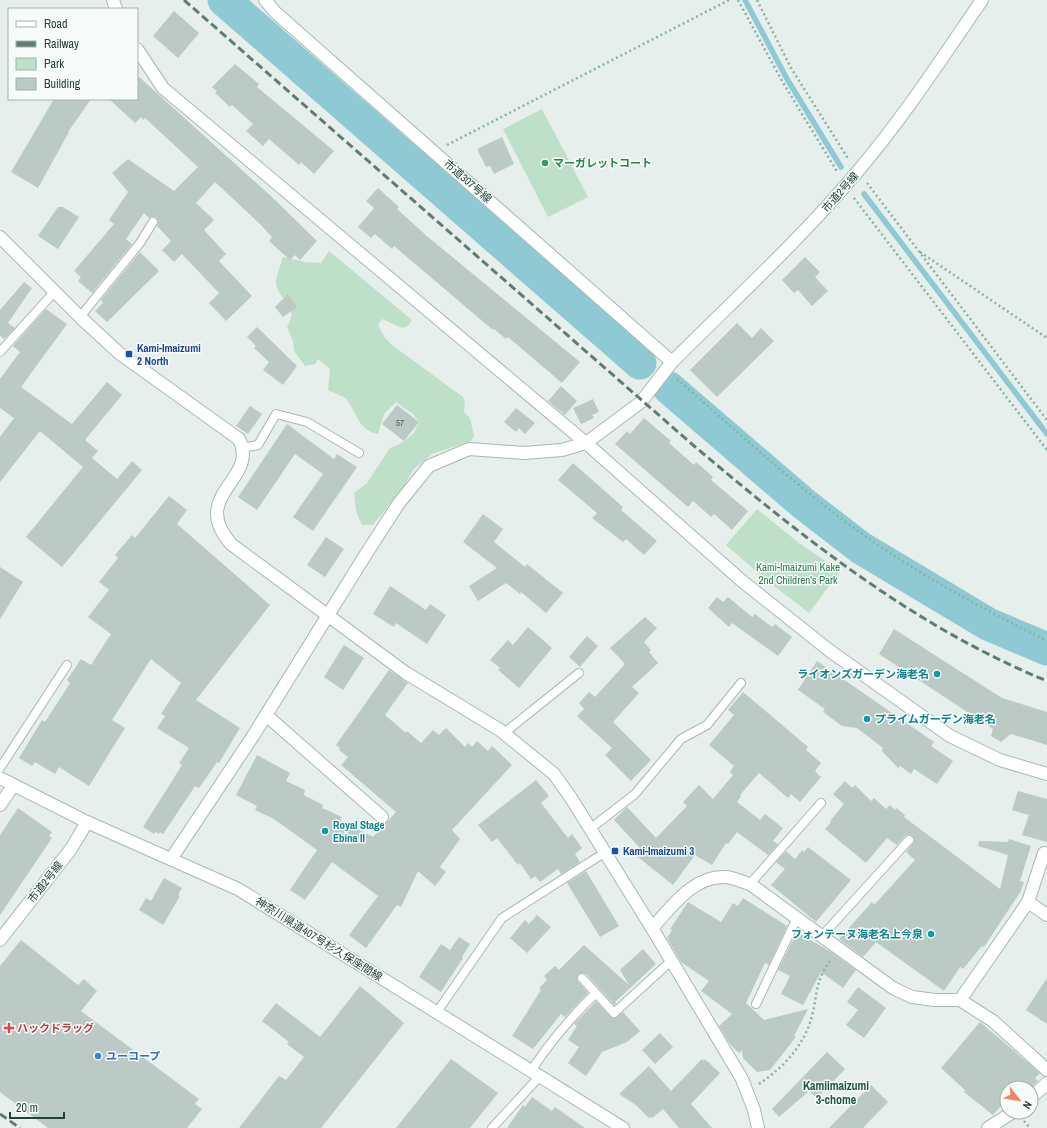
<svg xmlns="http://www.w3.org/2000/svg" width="1047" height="1128" viewBox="0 0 1047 1128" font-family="'Archivo Narrow','Noto Sans JP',sans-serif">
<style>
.green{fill:#bfe0c8}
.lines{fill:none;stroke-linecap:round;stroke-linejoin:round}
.stream{stroke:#8ec9d4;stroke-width:5.5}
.river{stroke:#8ec9d4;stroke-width:33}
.building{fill:#bbcac4}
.lane-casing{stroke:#a8b8b2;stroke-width:10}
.street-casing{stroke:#a8b8b2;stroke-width:14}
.secondary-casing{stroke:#a4bbb3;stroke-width:14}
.path{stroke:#86b3a5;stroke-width:2.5;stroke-dasharray:2 3;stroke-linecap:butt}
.lane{stroke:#fff;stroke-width:8}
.street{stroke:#fff;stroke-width:12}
.secondary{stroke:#fff;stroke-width:12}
.rail{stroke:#5f7d75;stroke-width:3;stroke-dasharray:8 4;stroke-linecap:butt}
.leisure-dot{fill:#2e9e5b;stroke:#f7fbf9;stroke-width:1.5}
.transit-dot{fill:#1a4fb4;stroke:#f7fbf9;stroke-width:1.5}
.culture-dot{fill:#0f9aa8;stroke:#f7fbf9;stroke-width:1.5}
.health-dot{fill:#e0444e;stroke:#f7fbf9;stroke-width:1.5}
.shop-dot{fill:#3f7fe0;stroke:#f7fbf9;stroke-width:1.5}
.labels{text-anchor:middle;stroke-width:3;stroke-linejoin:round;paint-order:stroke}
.number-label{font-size:9px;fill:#4a645c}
.leisure-label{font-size:11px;font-weight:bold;fill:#27864d;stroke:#f7fbf9;text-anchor:start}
.street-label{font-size:11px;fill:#24423a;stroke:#f7fbf9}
.transit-label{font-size:11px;font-weight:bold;fill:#164399;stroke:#f7fbf9;text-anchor:start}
.park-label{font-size:11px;fill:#2d7a4b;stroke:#f7fbf9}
.culture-label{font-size:11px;font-weight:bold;fill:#0d838f;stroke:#f7fbf9;text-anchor:end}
.health-label{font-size:11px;font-weight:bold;fill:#be3a42;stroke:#f7fbf9;text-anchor:start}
.shop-label{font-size:11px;font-weight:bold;fill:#366cbe;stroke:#f7fbf9;text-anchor:start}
.neighbourhood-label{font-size:12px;font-weight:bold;fill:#1f5548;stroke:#f7fbf9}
</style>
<rect width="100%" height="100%" fill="#e6efeb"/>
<path class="green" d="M542,109L588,197L548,217L503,129Z
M329,251L412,320L408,326L402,328L382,319L378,325L385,338L392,345L463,397L465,402L464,412L470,418L474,436L471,441L432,454L414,469L402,489L373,525H362L356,511L354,493L367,483L390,448L402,443L414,433L419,422L413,414L396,402L384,414L378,434C356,430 356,408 345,398C341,395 333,393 328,390L330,369L318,359L315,364L305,366L294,351L293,341L287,327C301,304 276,300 276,281C277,274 281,264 283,257L305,262L321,263Z
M757,509L799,543L840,571L809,613L765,579L726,545Z"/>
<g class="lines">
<path class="stream" d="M745,0L787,79L841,167
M864,194L1047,434"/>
<path class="river" d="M224,0L640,363
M669,388L804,504L861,548L988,624L1047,649"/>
</g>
<path class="building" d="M174,11L199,33L178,58L153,36Z
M235,64L259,84L257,87L334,151L314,174L301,162L299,165L269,139L263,146L246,131L253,124L232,105L230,107L215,93L217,91L212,87Z
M137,75L273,198L317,241L300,260L295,255L290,260L269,241L272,237L260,224L215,182L196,203L214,220L204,230L226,254L219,261L252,296L226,321L209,303L219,293L182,254L174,262L162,250L171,241L157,226L158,222L156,217L149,218L144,213L126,239L132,244L92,293L78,281L81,277L74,271L114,224L109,220L128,192L112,173L128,159L174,191L198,167L145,118L143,120L141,117L135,123L109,99H137Z
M54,99H91L68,132H69L38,188L11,172Z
M502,137L514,164L494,174L490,166L486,167L477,149Z
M378,188L399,207L397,209L428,237L580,362L562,383L508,337L506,339L494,329L493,330L394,246L392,249L375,234L371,238L358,227L374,208L366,201Z
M58,207H63L79,217L58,249L38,236Z
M140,252L159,271L107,322L95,311L103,303L101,300Z
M805,257L820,272L815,277L828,291L812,306L798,290L794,293L782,280Z
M24,282L32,288L8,323L15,328L4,339L0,336V310Z
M288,294L297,307L283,317L275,307Z
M46,309L67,324L21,387L72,424L107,382L122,395L85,440L98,451L92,458L117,479L132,461L142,470L62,567L26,537L83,467L40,431L0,482V437L14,418L0,408V379L20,352L13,346Z
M737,323L752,338L761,328L774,341L717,397L690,370Z
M257,327L297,366L283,385L263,370L269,362L254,348L256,346L247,337Z
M561,386L577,401L565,415L548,401Z
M593,399L599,412L592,415L594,418L581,424L573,408Z
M397,405L419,422L404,441L382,424Z
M250,406L262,414L248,434L236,426Z
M516,408L535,423L525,434L519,428L516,432L504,422Z
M644,418L671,441L669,443L694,465L696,462L713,477L711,480L748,511L732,530L714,514L711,517L693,501L688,507L615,444L627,431L630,434Z
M287,424L334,459L337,454L357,467L313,531L293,517L323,474L295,454L257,510L238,497Z
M573,463L623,507L621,510L657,541L644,555L626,539L623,542L592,518L597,513L558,480Z
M169,496L187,510L177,524L270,605L196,700L240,728L219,763L217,762L199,788L195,786L163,834L160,832L159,834L156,832L154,834L143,827L182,765L179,763L189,748L157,728L165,716L161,714L181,683L151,659L112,720L125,728L89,786L59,767L55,774L35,762L32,766L19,758L42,720L45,722L70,683L67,680L81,659L91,665L111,634L88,617L109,590L99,582L118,558L115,555L132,535L135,538Z
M483,514L503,529L494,542L525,567L527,564L563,593L546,613L521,592L520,594L506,583L478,601L469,586L497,568L463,542Z
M326,537L344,549L325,577L307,565Z
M0,567L23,582L0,619Z
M390,586L426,610L430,604L446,615L427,644L396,623L394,627L373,614Z
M717,597L723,602L728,597L752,617L755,614L772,627L775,624L792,637L778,656L732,623L729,627L708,608Z
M645,617L657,628L644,642L651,650L649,652L658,663L632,687L639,693L613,722L651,760L631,781L605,755L612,748L577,716L584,709L579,703L589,692L595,697L625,664L610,648Z
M528,627L552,648L519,688L498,670L500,668L490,660L508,640L513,645Z
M894,629L1002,698L1047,712V745L1011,734L1001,742L991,736L993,729L879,654Z
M587,636L598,646L580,667L569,657Z
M344,645L364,658L343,690L324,677Z
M817,661L934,742L931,746L953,761L937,784L914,769L911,774L900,766L898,768L882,751L883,748L857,728L842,726L823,712L825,709L798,690Z
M389,670L408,683L385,715L406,733L407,731L421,743L433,730L439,735L446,728L465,747L468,743L472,747L477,741L488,751L492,746L512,765L452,830L460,839L440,867L446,872L435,886L418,871L401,907L397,905L366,948L349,935L378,896L332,862L305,900L290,890L317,850L274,819L255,810L257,806L236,795L257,755L290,773L286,781L305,790L304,795L323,805L322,808L342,817L340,820L373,837L396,812L341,765L348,757L339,750L340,748L336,745Z
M743,692L808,747L806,750L821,763L815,771L821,777L800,802L791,794L788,798L759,773L740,795L741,796L737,802L760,820L765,814L783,828L773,841L778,844L768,855L737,832L728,844L726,843L712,865L695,855L673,885L634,854L639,847L614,820L627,807L656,838L687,806L683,802L699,785L713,799L733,775L730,772L734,766L709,745L734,715L728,710Z
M536,780L549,796L541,803L568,838L572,834L582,848L575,854L580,862L561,874L558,869L540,882L535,876L531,879L520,863L518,865L497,838L492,842L478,825Z
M845,781L852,788L855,785L871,801L874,798L886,809L890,805L895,810L896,808L905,815L904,817L1000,889L1008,855L978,846L979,841L1008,842L1009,839L1031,846L1020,881L1024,882L1021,891L984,947L982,946L963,969L960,967L944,991L876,942L863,957L839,939L872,902L874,905L915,860L906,852L914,842V838L911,835L905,836L897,845L887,838L866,863L825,829L831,822L830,821L844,804L833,794Z
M1018,791L1047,799V842L1022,835L1029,815L1012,810Z
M18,808L52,832L49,836L52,838L0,915V835Z
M808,847L851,880L816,922L771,885L785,869L776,862L786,851L795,859L802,850L804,852Z
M586,871L619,926L600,937L567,883Z
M164,878L182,888L178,895L180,896L163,925L139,910L146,898L151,901Z
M743,898L787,926L769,965L765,963L746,1003L764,1020L808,1009L794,1036L796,1037L770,1070L757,1072L743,1058L742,1050L739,1053L730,1044L719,1026L732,1014L701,991L709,981L681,962L667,938L672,930L670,929L688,902L721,922L733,903L738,906Z
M537,915L551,927L527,953L510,938L525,920L529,924Z
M797,932L831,952L856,970L843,988L821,972L803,1005L781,994L790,976L778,970Z
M459,937L470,944L462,957L463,958L441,992L419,977L441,944L450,950Z
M21,940L78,985L84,979L97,991L81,1011L199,1099L195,1104L202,1109L187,1128H48L0,1092V966Z
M584,945L629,985L620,970L643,949L656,964L615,1002L616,1004L614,1005L586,974H579L577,980L588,993L565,1017L561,1014L533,1049L512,1036L541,990L539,988L547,980L544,976L555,966L559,970Z
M1047,978V1024L1026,1010Z
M360,986L404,1023L321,1128H239L279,1076L286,1080L304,1057L287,1044L289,1042L262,1021L276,1003L320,1037Z
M858,987L886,1008L864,1038L846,1025L858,1010L847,1002Z
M596,1001L612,1018L617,1017L623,1012L640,1031L627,1042L602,1052L586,1076L568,1063L579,1047L568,1040L577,1026L574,1024Z
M980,1022L1040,1073L1035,1078L1038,1081L1031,1088H1007V1105L1004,1109L1001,1106L993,1115L964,1092L965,1090L941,1068Z
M660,1033L673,1047L655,1064L642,1050Z
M827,1052L845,1069L817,1098L809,1091L779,1117L772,1109Z
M451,1059L498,1093L470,1128H396Z
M702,1059L704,1061L705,1059L720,1073L691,1104L712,1128H679L663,1109L652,1118L651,1117L649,1118L636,1105L619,1094L649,1066L671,1091Z
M871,1085L888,1102L863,1128H829Z
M532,1097L552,1111L555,1107L585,1128H507L523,1105L525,1107Z"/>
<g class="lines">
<defs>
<path id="lane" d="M80,317L140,243L153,222
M0,352L55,291
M243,448L258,445L276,414L307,422L359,453
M504,733L579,673
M0,768L67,665
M590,829L635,794L681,739L707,725L741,683
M750,884L821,803
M822,936L909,840
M582,978L614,1013L671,961
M756,1004L797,918
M437,1012L502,918L604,853
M531,1071C550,1042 571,1017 596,993
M492,1128L540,1076"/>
<path id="street" d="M113,0L116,9
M137,49L163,88L586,443L742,581L830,651L950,736L1000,760L1047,774
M0,237L80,317L119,353L239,439C260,480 188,494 231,544L406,673L500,730L554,774L571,798L652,928L742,1079L754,1110L758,1128
M266,715L382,817
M0,805L13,786
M171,859L253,736L366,554L399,503L429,466L469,449L524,453L562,450L586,443L641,402L672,362
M1028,902L1047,915
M652,928C672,907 693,875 726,877C734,878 743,882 750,884L893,988L912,997L935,1000H960L993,1021L1047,1070
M960,1000L1028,902L1044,853L1047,854
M1031,1098L1047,1083
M988,1128L1013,1112"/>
<path id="secondary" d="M265,0L275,12L672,362C735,299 801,239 858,171C904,117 942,58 982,0
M0,778L87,822L238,889L623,1128
M0,940L71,849L87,822"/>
</defs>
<use href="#lane" class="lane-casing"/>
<use href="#street" class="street-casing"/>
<use href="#secondary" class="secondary-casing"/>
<path class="path" d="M738,0L782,81L838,173
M757,0L791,68L849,160
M447,145L729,0
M867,183L1047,420
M854,198L1047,450
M920,252L1047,338
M677,379C736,430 794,485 858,531C917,574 982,608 1047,641
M759,1084C787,1065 808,1041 814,1007C818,986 817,980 830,961
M1024,1121L1030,1128"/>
<use href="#lane" class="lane"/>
<use href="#street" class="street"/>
<use href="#secondary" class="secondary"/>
<path class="rail" d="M184,0L693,445C802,537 913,626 1047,681
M0,1114L20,1128"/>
</g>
<circle class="leisure-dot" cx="545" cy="163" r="4"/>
<g class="transit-dot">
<rect x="125" y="350" width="8" height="8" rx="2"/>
<rect x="611" y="847" width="8" height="8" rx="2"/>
</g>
<g class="culture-dot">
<circle cx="937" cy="674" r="4"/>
<circle cx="867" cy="719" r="4"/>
<circle cx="325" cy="831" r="4"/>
<circle cx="931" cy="934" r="4"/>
</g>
<path class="health-dot" d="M7 1022h4v4h4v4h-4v4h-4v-4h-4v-4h4z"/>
<circle class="shop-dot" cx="98" cy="1056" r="4"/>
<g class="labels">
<g class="number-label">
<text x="400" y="426">57</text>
</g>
<g class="leisure-label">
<text x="553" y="167">マーガレットコート</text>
</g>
<g class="street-label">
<text transform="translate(468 181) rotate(41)" y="4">市道307号線</text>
<text transform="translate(840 192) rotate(-49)" y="4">市道2号線</text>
<text transform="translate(45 882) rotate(-52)" y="4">市道2号線</text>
<text transform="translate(319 939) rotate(32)" y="4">神奈川県道407号杉久保座間線</text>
</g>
<g class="transit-label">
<text x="137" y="352">Kami-Imaizumi<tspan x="137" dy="13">2 North</tspan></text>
<text x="623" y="855">Kami-Imaizumi 3</text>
</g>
<g class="park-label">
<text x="798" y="571">Kami-Imaizumi Kake<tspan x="798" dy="13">2nd Children's Park</tspan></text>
</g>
<g class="culture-label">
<text x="929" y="678">ライオンズガーデン海老名</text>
<text x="875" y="723" text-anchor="start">プライムガーデン海老名</text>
<text x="333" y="829" text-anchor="start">Royal Stage<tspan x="333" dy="13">Ebina II</tspan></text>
<text x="923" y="938">フォンテーヌ海老名上今泉</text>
</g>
<g class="health-label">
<text x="17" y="1032">ハックドラッグ</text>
</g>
<g class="shop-label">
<text x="106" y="1060">ユーコープ</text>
</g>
<g class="neighbourhood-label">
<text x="836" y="1090">Kamiimaizumi<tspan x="836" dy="14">3-chome</tspan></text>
</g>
</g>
<rect x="8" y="8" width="130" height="92" fill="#f7fbf9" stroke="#a3b1ad"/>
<rect x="16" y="21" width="20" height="6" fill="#ffffff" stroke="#a3b1ad"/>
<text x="44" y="28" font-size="12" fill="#24423a">Road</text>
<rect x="16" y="41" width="20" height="6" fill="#5f7d75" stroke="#a3b1ad"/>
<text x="44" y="48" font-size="12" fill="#24423a">Railway</text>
<rect x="16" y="58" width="20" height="12" fill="#bfe0c8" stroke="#a3b1ad"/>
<text x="44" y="68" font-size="12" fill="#24423a">Park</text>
<rect x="16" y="78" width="20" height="12" fill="#bbcac4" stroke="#a3b1ad"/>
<text x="44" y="88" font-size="12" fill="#24423a">Building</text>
<g transform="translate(1019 1100) rotate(121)"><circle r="19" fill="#f7fbf9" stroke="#a3b1ad"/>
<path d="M0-3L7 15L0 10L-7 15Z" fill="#f4845f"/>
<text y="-6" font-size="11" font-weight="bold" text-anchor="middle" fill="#24423a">N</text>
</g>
<path d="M10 1112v6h54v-6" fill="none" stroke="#24423a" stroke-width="2"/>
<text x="16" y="1112" font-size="12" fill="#24423a" stroke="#f7fbf9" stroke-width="3" paint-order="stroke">20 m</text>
</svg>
